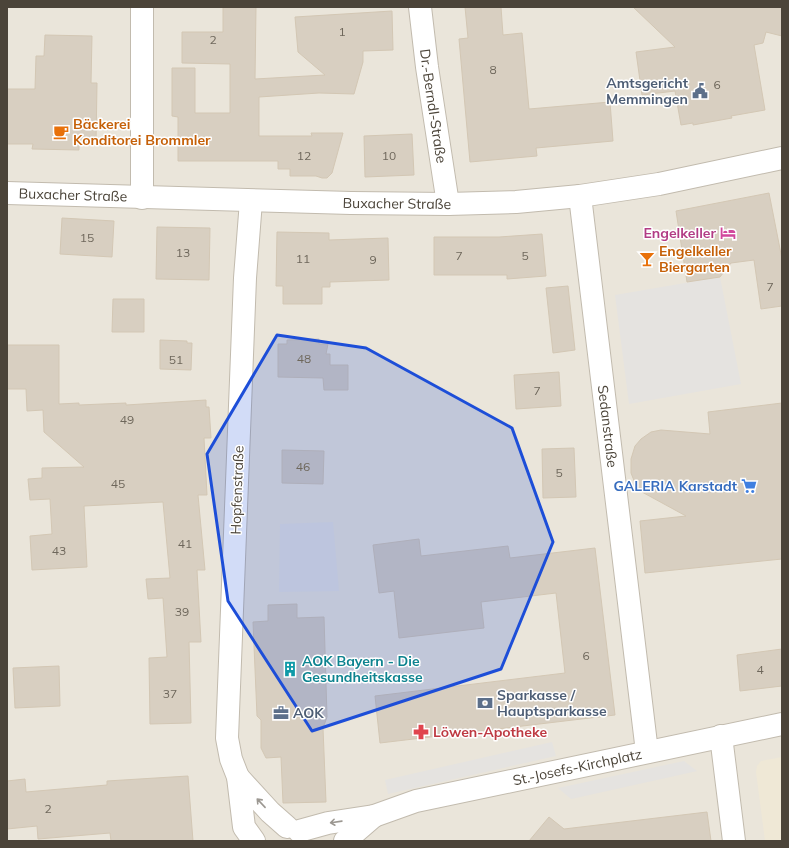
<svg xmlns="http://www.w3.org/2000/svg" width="789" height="848" viewBox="0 0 789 848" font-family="Mulish,sans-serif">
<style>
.residential{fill:#eae5da}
.education{fill:#efe8d6}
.parking{fill:#e5e3e0}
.building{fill:#d8cfc1;stroke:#d3c7b4}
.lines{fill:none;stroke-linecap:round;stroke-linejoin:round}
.minor-casing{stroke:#c2bbae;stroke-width:24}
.minor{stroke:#fff;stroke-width:22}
.oneway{stroke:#9c9892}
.marked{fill:#1d4ed8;fill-opacity:0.2;stroke:#1d4ed8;stroke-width:3;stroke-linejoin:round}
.labels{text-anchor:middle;stroke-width:3;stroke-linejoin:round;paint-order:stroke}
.number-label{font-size:12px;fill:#6e675b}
.service-label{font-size:14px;font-weight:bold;fill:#4e5e75;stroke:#fff;text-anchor:start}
.street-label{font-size:14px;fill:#4b4439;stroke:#fff}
.food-label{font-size:14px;font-weight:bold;fill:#c56008;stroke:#fff;text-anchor:start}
.hotel-label{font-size:14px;font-weight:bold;fill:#b23c85;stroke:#fff;text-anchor:end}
.shop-label{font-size:14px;font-weight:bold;fill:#366cbe;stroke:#fff;text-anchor:end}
.culture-label{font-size:14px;font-weight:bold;fill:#0d838f;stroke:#fff;text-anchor:start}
.health-label{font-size:14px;font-weight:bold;fill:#be3a42;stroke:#fff;text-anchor:start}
</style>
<rect width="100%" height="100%" fill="#f6f3ec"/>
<path class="residential" d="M7,7H782V841H7Z"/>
<path class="education" d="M782,757V841H765L756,772L757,766L761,761Z"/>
<path class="parking" d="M720,277L741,384L629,404L615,295Z
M333,522L339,591L279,592L280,524Z
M552,742L556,756L388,794L385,780Z
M684,761L697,771L571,799L558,788Z"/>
<path class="building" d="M223,7H256L255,79L325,75L298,52L295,17L392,11L393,50L363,51V62L354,94L319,93L259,97V136H312L311,133H343L332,173L327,178H322L316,176H290V169H278V161H178V117L172,116V68H195V113H230V64L182,63V32H223Z
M465,7H501L503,35L522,33L529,109L610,102L613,141L536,148L537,156L470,162L459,39L468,38Z
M633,7H782V36L766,32L763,43L754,45L765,110L731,116L732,118L693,125V123L681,125L675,91L642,95L636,52L675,47Z
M45,35L92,36L91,83H97L96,144L79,143V150L32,149L33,144H7V89H35L36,56H44Z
M412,134L414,175L365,177L364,136Z
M769,193L782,259V306L761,309L754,260L731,263L720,277L687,282L676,211Z
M62,218L114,221L112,257L60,254Z
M157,227L210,228L209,280L156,279Z
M277,232L329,233V240L388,238L389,280L330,282V287H322V304H283V286H276Z
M542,234L546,276L507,279V275H434V237H499Z
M568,286L575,350L553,353L546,288Z
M113,299H144V332H112Z
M319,339V344H328L326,354H330V365H348V390H324L323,378L278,377V344H287V340Z
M160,340L187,341V343H192L191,370L160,369Z
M7,345H59V404L79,403V405L126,403V405L206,400V407H209L211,438H204L207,495H198L205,570H197L201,642H189L191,723L150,724L149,658L167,657L163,598L148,599L146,579L170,578L163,502L84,506L87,567L32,570L30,536L52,534L50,499L30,500L28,479L42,478V468L84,467L44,432L43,410L27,411L26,389H7Z
M559,372L561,406L516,409L514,375Z
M782,403V559L645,573L640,521L686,516L642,492L635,483L631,473V459L635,446L641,439L651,432L661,430L710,434L708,412Z
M574,448L576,497L543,498L542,449Z
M282,450L324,451L323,484L282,483Z
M419,539L421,556L508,546L510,558L595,548L615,715L380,743L375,696L565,673L556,593L481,602L484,628L399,638L394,591L379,593L373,545Z
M297,604V618L324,617L327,717L323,728L326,802L283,803L281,757L266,758L261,748V720L257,716L253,622L268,621V605Z
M782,649V686L740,691L737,655Z
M59,666L60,706L15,708L13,668Z
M188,776L193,841H111L110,833L38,839L37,826L7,829V781L25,779L26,792L107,785V781Z
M707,812L711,841H529L549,817L564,829Z"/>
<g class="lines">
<defs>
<g id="minor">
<path id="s1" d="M420,7L427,67L448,204"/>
<path id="s2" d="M7,193L351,203L448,204L516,202L580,196L659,184L782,158"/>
<path id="s3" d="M580,196L647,752"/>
<path d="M142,198V7"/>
<path d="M251,201L245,278L227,738L231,759L238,777L244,827L254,841"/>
<path d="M721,736L734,841"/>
<path d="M238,777L270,812L287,827"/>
<path id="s4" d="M299,831L328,823L374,816L416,801L782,724"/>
<path d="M345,841L374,816"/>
</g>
</defs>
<use href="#minor" class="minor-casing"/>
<use href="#minor" class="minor"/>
</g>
<defs><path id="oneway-shaft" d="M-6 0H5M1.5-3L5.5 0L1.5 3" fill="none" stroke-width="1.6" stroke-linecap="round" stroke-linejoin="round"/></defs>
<g class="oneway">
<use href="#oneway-shaft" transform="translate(261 803) rotate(-133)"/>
<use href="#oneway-shaft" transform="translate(336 822) rotate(172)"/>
</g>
<path class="marked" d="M277,335L366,348L512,428L553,542L501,669L312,731L228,601L207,454Z"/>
<defs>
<symbol id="civic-bare" viewBox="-9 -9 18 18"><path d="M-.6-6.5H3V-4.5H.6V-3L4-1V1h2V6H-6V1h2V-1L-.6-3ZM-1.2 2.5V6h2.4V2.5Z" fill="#5c6f8a" stroke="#fff" stroke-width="2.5" paint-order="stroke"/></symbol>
<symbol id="cafe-bare" viewBox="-9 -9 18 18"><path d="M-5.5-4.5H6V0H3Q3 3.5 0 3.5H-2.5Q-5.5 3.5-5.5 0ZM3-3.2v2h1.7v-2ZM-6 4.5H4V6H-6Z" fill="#e8710a" stroke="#fff" stroke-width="2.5" paint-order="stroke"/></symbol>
<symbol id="hotel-bare" viewBox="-9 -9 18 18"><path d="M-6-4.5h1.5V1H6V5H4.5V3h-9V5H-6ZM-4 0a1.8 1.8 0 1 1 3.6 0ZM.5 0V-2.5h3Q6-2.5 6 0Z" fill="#d1479c" stroke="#fff" stroke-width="2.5" paint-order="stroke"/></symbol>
<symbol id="bar-bare" viewBox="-9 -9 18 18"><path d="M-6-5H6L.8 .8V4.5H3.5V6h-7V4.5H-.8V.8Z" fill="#e8710a" stroke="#fff" stroke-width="2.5" paint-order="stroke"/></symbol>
<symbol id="supermarket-bare" viewBox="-9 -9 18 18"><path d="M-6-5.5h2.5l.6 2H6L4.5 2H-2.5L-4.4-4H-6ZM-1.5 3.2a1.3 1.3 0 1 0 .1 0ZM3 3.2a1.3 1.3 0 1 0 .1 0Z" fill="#3f7fe0" stroke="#fff" stroke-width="2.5" paint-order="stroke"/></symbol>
<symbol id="building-bare" viewBox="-9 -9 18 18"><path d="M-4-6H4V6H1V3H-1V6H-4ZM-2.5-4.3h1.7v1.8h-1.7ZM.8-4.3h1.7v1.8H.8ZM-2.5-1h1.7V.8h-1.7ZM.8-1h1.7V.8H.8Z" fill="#0f9aa8" stroke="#fff" stroke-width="2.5" paint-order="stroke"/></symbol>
<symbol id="bank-bare" viewBox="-9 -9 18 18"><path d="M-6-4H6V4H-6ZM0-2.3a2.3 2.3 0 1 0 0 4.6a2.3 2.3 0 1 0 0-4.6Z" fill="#5c6f8a" stroke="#fff" stroke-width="2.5" paint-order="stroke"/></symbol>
<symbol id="office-bare" viewBox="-9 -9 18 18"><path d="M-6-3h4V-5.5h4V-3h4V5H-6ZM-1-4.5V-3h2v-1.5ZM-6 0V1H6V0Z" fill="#5c6f8a" stroke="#fff" stroke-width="2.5" paint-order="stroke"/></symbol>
<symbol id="pharmacy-bare" viewBox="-9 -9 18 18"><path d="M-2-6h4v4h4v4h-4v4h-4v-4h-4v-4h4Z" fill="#e0444e" stroke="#fff" stroke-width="2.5" paint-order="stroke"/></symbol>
</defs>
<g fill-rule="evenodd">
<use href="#civic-bare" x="689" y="80" width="22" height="22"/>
<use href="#cafe-bare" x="50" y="121" width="22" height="22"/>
<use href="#hotel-bare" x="717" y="222" width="22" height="22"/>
<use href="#bar-bare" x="636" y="248" width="22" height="22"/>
<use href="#supermarket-bare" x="738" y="475" width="22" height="22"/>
<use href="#building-bare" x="279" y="658" width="22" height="22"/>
<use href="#bank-bare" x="474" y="692" width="22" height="22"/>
<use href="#office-bare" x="270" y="702" width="22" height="22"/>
<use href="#pharmacy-bare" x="410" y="721" width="22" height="22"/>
</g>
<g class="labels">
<g class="number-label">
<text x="342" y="36">1</text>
<text x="213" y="44">2</text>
<text x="493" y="74">8</text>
<text x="717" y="89">6</text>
<text x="304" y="160">12</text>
<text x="389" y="160">10</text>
<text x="87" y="242">15</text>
<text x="183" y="257">13</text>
<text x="459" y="260">7</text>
<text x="525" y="260">5</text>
<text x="303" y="263">11</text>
<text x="373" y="264">9</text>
<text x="770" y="291">7</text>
<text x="304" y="363">48</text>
<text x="176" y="364">51</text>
<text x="537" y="395">7</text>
<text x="127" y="424">49</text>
<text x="303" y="471">46</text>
<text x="559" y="477">5</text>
<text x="118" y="488">45</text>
<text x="185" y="548">41</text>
<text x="59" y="555">43</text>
<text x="182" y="616">39</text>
<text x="586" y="660">6</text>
<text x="760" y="674">4</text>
<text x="170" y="698">37</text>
<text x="48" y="813">2</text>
</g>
<g class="service-label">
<text x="688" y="88" text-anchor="end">Amtsgericht<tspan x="688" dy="16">Memmingen</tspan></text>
<text x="497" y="700">Sparkasse /<tspan x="497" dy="16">Hauptsparkasse</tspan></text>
<text x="293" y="718">AOK</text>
</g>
<g class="street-label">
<text dy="5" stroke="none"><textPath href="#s1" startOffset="100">Dr.-Berndl-Straße</textPath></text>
<text dy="5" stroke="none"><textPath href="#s2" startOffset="66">Buxacher Straße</textPath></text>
<text dy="5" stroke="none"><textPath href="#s2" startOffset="390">Buxacher Straße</textPath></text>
<text dy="5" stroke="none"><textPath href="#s3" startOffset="232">Sedanstraße</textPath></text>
<text transform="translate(237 490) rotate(-88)" y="5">Hopfenstraße</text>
<text dy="5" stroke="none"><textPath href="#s4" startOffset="286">St.-Josefs-Kirchplatz</textPath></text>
</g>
<g class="food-label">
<text x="73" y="129">Bäckerei<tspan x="73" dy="16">Konditorei Brommler</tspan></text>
<text x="659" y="256">Engelkeller<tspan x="659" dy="16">Biergarten</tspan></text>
</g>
<g class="hotel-label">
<text x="716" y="238">Engelkeller</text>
</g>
<g class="shop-label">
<text x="737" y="491">GALERIA Karstadt</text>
</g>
<g class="culture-label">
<text x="302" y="666">AOK Bayern - Die<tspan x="302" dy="16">Gesundheitskasse</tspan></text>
</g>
<g class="health-label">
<text x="433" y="737">Löwen-Apotheke</text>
</g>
</g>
<rect width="789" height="848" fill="none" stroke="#4b4439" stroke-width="16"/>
</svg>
